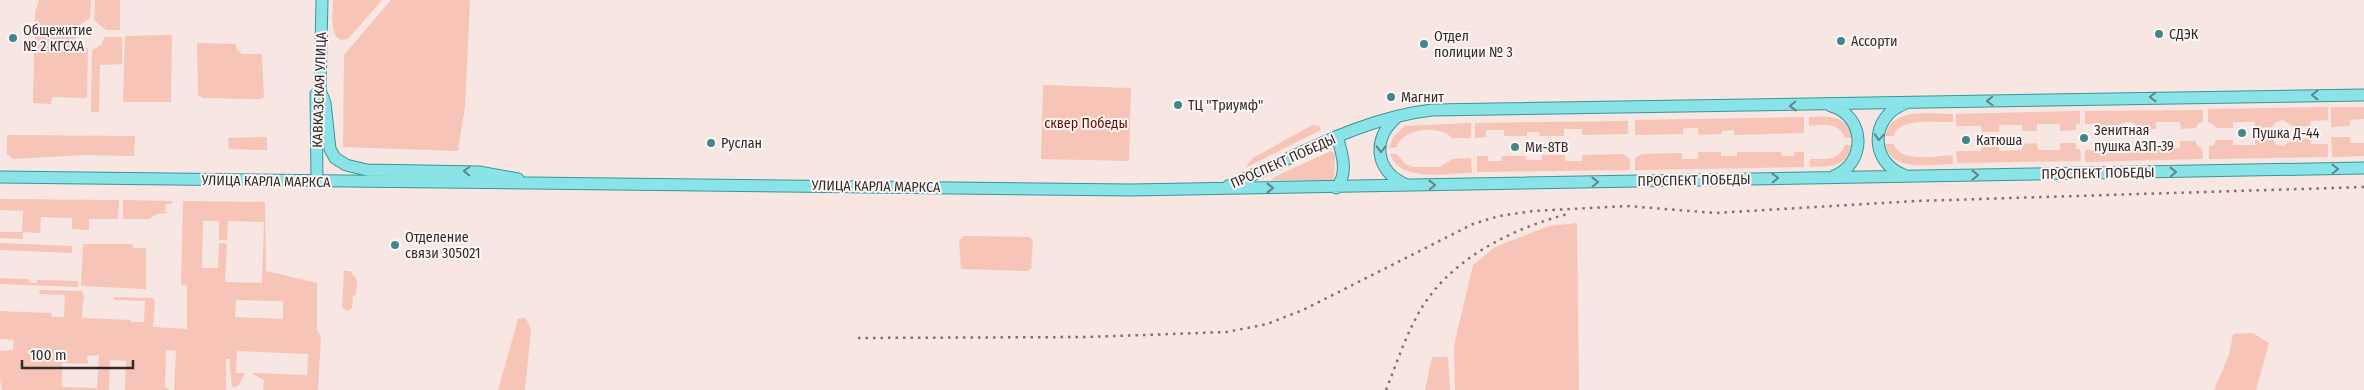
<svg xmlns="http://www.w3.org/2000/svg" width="2364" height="390" viewBox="0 0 2364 390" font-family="'Fira Sans Condensed',sans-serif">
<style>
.green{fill:#f7c4b8;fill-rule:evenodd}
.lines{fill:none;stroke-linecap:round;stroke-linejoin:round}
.major-casing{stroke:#38979a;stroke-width:13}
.major{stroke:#8ae3e7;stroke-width:11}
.rail{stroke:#7d7270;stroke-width:2.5;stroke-dasharray:2.5 5;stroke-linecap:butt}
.oneway{stroke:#5e8788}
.poi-dot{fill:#40888b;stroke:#fdf6f4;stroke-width:2}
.labels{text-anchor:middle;stroke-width:4;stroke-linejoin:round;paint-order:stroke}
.poi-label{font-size:14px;fill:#322b2a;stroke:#fdf6f4;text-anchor:start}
.street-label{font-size:14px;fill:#322b2a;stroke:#fdf6f4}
.park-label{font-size:14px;fill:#680e00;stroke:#fdf6f4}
</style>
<rect width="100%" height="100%" fill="#f7e6e2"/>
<path class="green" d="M39,0H91L90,18L81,24L74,34L78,43L88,49L87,98L52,97L51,104L33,103L35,13Z
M95,0H120V30H106L94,20Z
M333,0H382L349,38C328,48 333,12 333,0Z
M391,0H470L465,107L458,151L343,147L344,55Z
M172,35L171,102H123L125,36Z
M105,37H122V64L100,65L99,112H91L92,50L101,45Z
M197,43L236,44L237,50L242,54H262L264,97L260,99L203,98L198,95Z
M1043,85L1131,88L1129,161L1041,159Z
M2328,107V120L2311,121L2310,126L2294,127L2283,120L2276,122L2272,127L2255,128V122H2233V128H2216L2213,124L2208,122V109Z
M2331,107H2364V119L2350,120V126L2331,127Z
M2203,110V122L2198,124L2196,128L2181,129L2180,122H2156V129H2139C2134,119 2121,120 2115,130H2101V123L2085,124V111Z
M2080,111V124H2076V130L2060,131V124H2037V131H2022V125H1999V132H1982L1981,126H1956V114Z
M1953,114V122C1937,123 1898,117 1894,136H1885C1891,107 1930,114 1953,114Z
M1804,117V133L1734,135V130L1722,131V134L1698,135V128H1683V134L1635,135V120Z
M1809,117C1829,116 1847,115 1853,138H1845C1840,122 1823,125 1809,126Z
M1628,121V134L1582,135V129H1564V136H1540L1539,132H1527V136H1504V130H1486V137L1475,138V123Z
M1471,123V138H1452C1441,124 1401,128 1397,147L1389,148L1393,137L1405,126Z
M1312,125L1319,126L1321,130L1245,168L1253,158Z
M7,135L135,136L134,156L85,155L13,159L7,154Z
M267,137V150L229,149L228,138Z
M2331,137H2350V143H2364V156L2332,157Z
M2311,138V144H2328V157L2209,159V146L2214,145L2216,140H2233V145H2255V139H2272L2276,144L2283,146L2294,139Z
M2180,141H2195L2197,146L2202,148L2203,159L2085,162V150H2100V143H2115C2121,152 2133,153 2139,142H2156V149L2180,148Z
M2037,143L2038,150H2060V143H2076V149H2080L2081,161L1957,163L1956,151H1981L1982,144H1999V151L2022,150V144Z
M1885,144H1894C1899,163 1938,156 1953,155V164C1931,164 1891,173 1885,144Z
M1845,145H1853C1844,168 1833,166 1810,167V159C1825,159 1839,161 1845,145Z
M1331,151L1335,154L1334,180H1272L1274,177Z
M1698,152H1721V156H1737V152H1781L1782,156H1794V152H1804V167L1635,170V158L1642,154L1682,153V159H1698Z
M1390,154H1397L1405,164L1413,167H1440L1452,159L1471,158L1472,173C1448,173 1399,183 1390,154Z
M1623,154L1630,159V170L1477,172V156H1488V161H1501L1502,156H1526V160H1542V155H1565V161H1582V155Z
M0,199L119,200L118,219H89V230L72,229V218L41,217L40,233L23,232V239L0,238V232H22L23,211L0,210Z
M123,200L172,201V204H166L165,211L168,213L157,214L149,219H123Z
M183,201L265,202L266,271L317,283V330L321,336L318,390H263L264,380L251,373L307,375L308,354L237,351L236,373H245L239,385L234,388L232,387L229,359H226V390H174L176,351L166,350L165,388H169V390H125L126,361L110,360L109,390H2L0,380V351L13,350L14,340L0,339V311L51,313L52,317H64L65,295L39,294L40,290L82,291L85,299H83L82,318L131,320V322H144L145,301L114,300V297L153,298L155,302L153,327L187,329V285H181ZM203,221H219V240H227L228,221L264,222L262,283L225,282L227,244L219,243L218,268H202ZM236,300L283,301V319L235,317ZM99,355L97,388L62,387V363L88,364L87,356Z
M1577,223L1579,390H1455L1454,345L1473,265L1495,247L1549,226Z
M963,236L1029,237L1033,240L1031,269L1028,271L961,269L959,241Z
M0,243L72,246V253L0,250Z
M83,244H132L134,248H146V289L81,286Z
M344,271H350L357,280L356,294L353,296L352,308L347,311L342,307Z
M0,278L29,279L30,283H37V280L78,281V287L0,284Z
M526,318L531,330L525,390H498L518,319Z
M2253,333L2269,343L2256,390H2214L2229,355L2233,334Z
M1432,357H1448L1450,390H1425Z"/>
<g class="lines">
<defs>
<path id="major" d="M320,90L325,103L330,149L335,158L346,165L367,170L479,172L518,179
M1831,106C1866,116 1867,163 1834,176
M1397,117C1371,139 1375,172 1407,185
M1904,175C1869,162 1870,117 1904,104
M0,177L1131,190L2364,168
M317,181L316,94L320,90L322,0
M1228,186C1295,158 1359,118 1432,110L2364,95
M1336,188C1349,174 1342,153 1337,136"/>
</defs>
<use href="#major" class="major-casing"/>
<use href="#major" class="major"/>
<path class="rail" d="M858,338L1087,337L1227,332L1267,324L1303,310L1473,224L1499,216L1533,211L1627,206L1715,213L1916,201L2364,187
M1386,390C1396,365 1404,340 1417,316C1446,261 1510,229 1568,214"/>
</g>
<defs><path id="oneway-chevron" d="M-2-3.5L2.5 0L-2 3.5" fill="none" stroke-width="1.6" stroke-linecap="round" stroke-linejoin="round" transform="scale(1.25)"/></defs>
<g class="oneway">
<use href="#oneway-chevron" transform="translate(2315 95) rotate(-180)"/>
<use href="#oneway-chevron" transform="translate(2153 97) rotate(179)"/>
<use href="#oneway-chevron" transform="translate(1990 101) rotate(178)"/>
<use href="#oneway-chevron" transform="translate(1793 106) rotate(179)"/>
<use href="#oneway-chevron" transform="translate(1879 137) rotate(94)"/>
<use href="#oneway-chevron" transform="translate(1381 149) rotate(91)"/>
<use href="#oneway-chevron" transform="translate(2335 169) rotate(-1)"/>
<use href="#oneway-chevron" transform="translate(467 171) rotate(-178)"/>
<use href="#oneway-chevron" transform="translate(2173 172) rotate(-1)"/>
<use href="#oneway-chevron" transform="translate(1975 175) rotate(-1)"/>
<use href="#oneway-chevron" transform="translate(1775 178) rotate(-1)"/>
<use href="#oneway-chevron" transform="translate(1595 182) rotate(-1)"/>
<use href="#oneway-chevron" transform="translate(1432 185) rotate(-1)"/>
<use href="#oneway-chevron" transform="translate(1270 188)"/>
</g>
<g class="poi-dot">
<circle cx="2159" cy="34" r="5"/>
<circle cx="13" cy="38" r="5"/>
<circle cx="1841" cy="41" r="5"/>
<circle cx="1424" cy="44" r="5"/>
<circle cx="1391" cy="97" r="5"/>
<circle cx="1178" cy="105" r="5"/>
<circle cx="2242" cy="133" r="5"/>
<circle cx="2084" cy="138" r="5"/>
<circle cx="1966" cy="140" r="5"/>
<circle cx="711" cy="143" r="5"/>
<circle cx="1515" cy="147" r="5"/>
<circle cx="395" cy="245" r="5"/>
</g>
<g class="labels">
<g class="poi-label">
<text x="23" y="35">Общежитие<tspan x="23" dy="16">№ 2 КГСХА</tspan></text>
<text x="2169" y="39">СДЭК</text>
<text x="1434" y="41">Отдел<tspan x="1434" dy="16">полиции № 3</tspan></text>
<text x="1851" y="46">Ассорти</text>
<text x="1401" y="102">Магнит</text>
<text x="1188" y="110">ТЦ "Триумф"</text>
<text x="2094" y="135">Зенитная<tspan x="2094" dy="16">пушка АЗП-39</tspan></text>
<text x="2252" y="138">Пушка Д-44</text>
<text x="1976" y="145">Катюша</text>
<text x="721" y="148">Руслан</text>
<text x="1525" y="152">Ми-8ТВ</text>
<text x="405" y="242">Отделение<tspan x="405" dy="16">связи 305021</tspan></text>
</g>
<g class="street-label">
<text transform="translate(319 90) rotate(-88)" y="5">КАВКАЗСКАЯ УЛИЦА</text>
<text transform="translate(1283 161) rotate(-24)" y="5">ПРОСПЕКТ ПОБЕДЫ</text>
<text transform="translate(2098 173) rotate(-1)" y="5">ПРОСПЕКТ ПОБЕДЫ</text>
<text transform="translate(1694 180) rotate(-1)" y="5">ПРОСПЕКТ ПОБЕДЫ</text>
<text transform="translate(266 181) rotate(1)" y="5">УЛИЦА КАРЛА МАРКСА</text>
<text transform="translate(876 186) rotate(1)" y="5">УЛИЦА КАРЛА МАРКСА</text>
</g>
<g class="park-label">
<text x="1086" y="128">сквер Победы</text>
</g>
</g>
<path d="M22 360v8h111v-8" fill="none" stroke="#322b2a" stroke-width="2.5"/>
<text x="30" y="360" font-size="15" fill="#322b2a" stroke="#fdf6f4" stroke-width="4" paint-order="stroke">100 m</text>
</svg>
